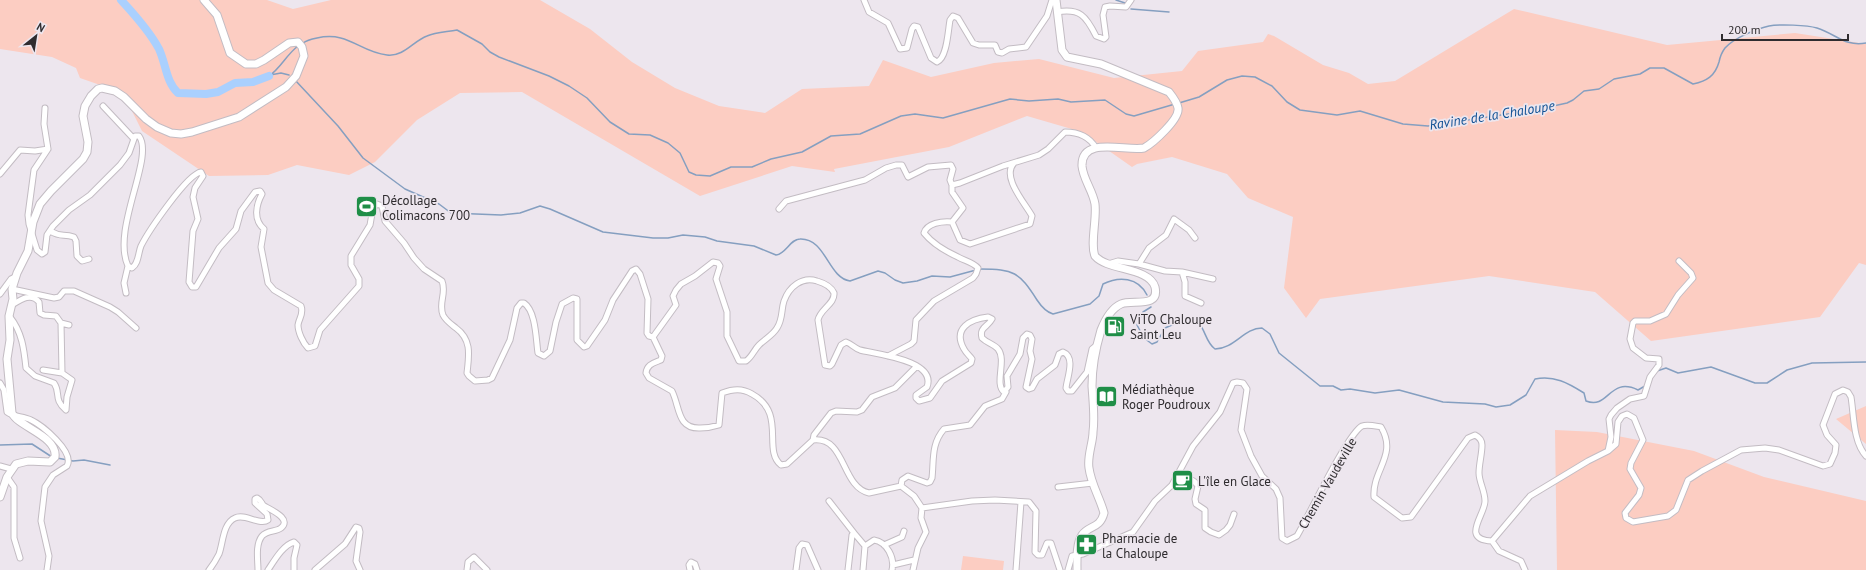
<svg xmlns="http://www.w3.org/2000/svg" width="1866" height="570" viewBox="0 0 1866 570" font-family="'PT Sans',sans-serif">
<style>
.green{fill:#fccdc2}
.lines{fill:none;stroke-linecap:round;stroke-linejoin:round}
.stream{stroke:#859fc0;stroke-width:1.5}
.river{stroke:#aad0fe;stroke-width:8}
.minor-casing{stroke:#c3bcc3;stroke-width:7}
.secondary-casing{stroke:#c3bcc3;stroke-width:9}
.minor{stroke:#fff;stroke-width:5}
.secondary{stroke:#fff;stroke-width:7}
.labels{text-anchor:middle;stroke-width:3.5;stroke-linejoin:round;paint-order:stroke}
.poi-label{font-size:13px;fill:#2f2c2f;stroke:#ede6ee;text-anchor:start}
.street-label{font-size:13px;fill:#2f2c2f;stroke:#ede6ee}
.water-label{font-size:14px;font-style:italic;fill:#115194;stroke:#ede6ee}
</style>
<rect width="100%" height="100%" fill="#ede6ee"/>
<path class="green" d="M0,0H267L293,9L331,0H540L590,29L632,62L675,88L719,106L765,113L802,89L869,86L883,60L931,77L994,63L1039,59L1114,78L1182,71L1198,51L1263,42L1268,34L1274,36L1323,65L1349,73L1368,84L1395,81L1514,9L1667,45L1795,33L1866,44V265L1859,263L1820,317L1651,341L1595,292L1489,276L1320,299L1306,318L1284,288L1293,217L1248,198L1227,174L1172,157L1137,164L1132,167L1082,132L1027,116L949,147L834,169L835,172L792,166L700,196L522,92L460,93L417,120L375,162L349,175L297,165L268,175L209,176L142,131L123,93L80,78L76,68L52,57L0,49Z
M1866,406V444L1836,419Z
M1555,430L1597,432L1694,451L1764,477L1866,501V570H1557Z
M963,556L1004,561L1003,570H961Z"/>
<g class="lines">
<path class="stream" d="M1116,0L1125,3
M1131,9L1169,12
M303,43C307,40 312,39 317,38C349,31 359,52 387,55C404,57 413,41 427,36C436,32 447,32 457,30L482,44L490,52L499,57L549,76L569,86L587,98L610,122L629,134L650,135L668,143L680,153L689,172L696,175L710,176L731,167H752L771,159L802,152L831,136L860,134L901,116L915,114L943,118L1010,99L1029,101L1058,99L1071,102L1105,100L1126,114L1134,116L1175,104
M270,75L281,73L289,75
M269,76C281,68 286,55 298,46
M295,80L338,126L363,158L405,189L439,204L451,213L501,215L520,213L540,206L550,209L603,232L653,238H668L683,235L705,237L717,241L754,246L776,255C786,254 790,239 800,239C826,238 828,278 850,281L878,271L885,273L895,280L903,283L917,281L932,276L950,277L976,270
M1179,103L1199,97L1227,80L1242,76L1255,77L1272,86L1287,102L1300,110L1337,115L1360,111L1403,124L1428,126L1535,110L1567,103L1573,100L1584,91L1599,89L1614,79L1640,74L1650,68H1664L1693,84C1707,81 1715,76 1719,62C1720,57 1722,52 1725,48C1734,38 1756,29 1769,26C1779,24 1807,25 1817,28C1836,34 1845,47 1866,43
M980,269C1014,269 1019,272 1037,300C1041,306 1046,312 1053,314L1090,304L1099,296L1103,284C1119,276 1138,277 1147,295
M1151,307L1143,312L1137,325L1144,338L1152,344L1157,342L1165,328L1188,318C1206,320 1203,341 1215,349C1234,349 1244,328 1262,328L1270,334L1279,353L1320,386H1333L1341,390L1350,389L1375,393L1399,390L1443,402L1485,404L1496,407L1510,405L1526,395L1535,379C1554,375 1568,383 1584,393L1586,401C1609,410 1609,376 1638,390L1645,386
M1657,371L1666,368L1678,373L1711,367L1755,383H1767L1787,370L1812,363L1866,362
M0,445L32,444L52,457
M57,458L73,461L84,460L110,465"/>
<path class="river" d="M121,0C134,14 150,32 159,49C166,64 166,82 178,93L206,94L218,92L235,83L253,82L269,76"/>
<defs>
<path id="minor" d="M864,0L869,12L888,23L900,49L907,48L912,29L914,26L918,27L931,58L937,62C947,58 948,31 950,20L953,16L958,18L973,43L979,45H995L998,52L1002,53L1009,49L1026,47L1047,16L1052,0
M1057,12C1080,8 1086,16 1096,36L1104,39L1106,37L1103,15L1105,7L1110,6L1126,7L1131,0
M103,106L133,138
M45,108L44,124L48,149L34,170L28,215L29,224L37,250L42,254L45,252L47,235L53,226L69,210L90,195L120,165L129,153L135,136H139C155,157 111,229 128,266L132,268C139,263 138,253 141,246C148,232 187,174 201,172L203,176L195,188L193,197L198,219L193,231L189,282L192,287H196L219,248L236,229L241,211L255,192L260,191L262,194C256,205 253,220 264,229L261,247L268,283L274,290L301,306C304,314 299,318 298,325C298,332 303,343 308,348L315,346L320,330L359,286V279L351,265V256L370,225L373,208L377,204L382,206L385,221L404,243L414,258L424,269L442,281C447,293 438,303 443,315C446,321 451,324 456,328C472,340 469,355 467,373L469,376L475,381L488,380L492,378L510,340L517,308L521,303H524C536,311 536,340 538,353L544,356L550,351L556,322L562,304L573,298L577,299V340L584,347L587,346L605,320L613,300L632,271L636,269L640,274L648,299L647,333L649,336L653,337L676,305L673,296L676,290L681,284L695,276L713,262L718,263L720,266L716,279L727,312V336L739,361H746C752,357 754,350 759,345C765,339 773,335 777,328C783,319 781,310 784,301C789,287 802,276 817,281C824,283 831,286 834,293C835,304 820,309 818,320L825,365L830,366L832,364L841,345L846,342C852,344 854,348 860,350C875,354 937,360 927,387L916,395V398L919,401L930,398L942,381L971,363L972,359C969,355 966,353 964,349C952,328 971,319 988,317L992,319C988,327 979,327 982,338C987,343 994,344 998,349C1007,360 994,384 1004,392L1008,387L1007,376L1020,354L1023,338L1027,334L1030,335L1032,339L1030,351L1032,359L1026,387L1029,389L1032,388L1037,379L1055,365L1059,354L1063,352C1076,357 1067,378 1066,388L1068,391H1072L1087,372L1092,349L1097,345
M0,174L20,150L35,151L48,149
M779,209L786,201L865,180L886,168L896,165H902L908,177L928,167L951,165L953,169L950,180L952,185
M952,222L963,208L952,192V185L960,183L1003,166L1039,155L1048,149L1065,132C1078,132 1089,136 1096,148
M952,222L960,240L970,244L1030,224L1032,216C1025,203 1001,177 1014,163
M50,231C62,238 63,233 74,237L76,241L77,256L82,261L89,259
M1108,264L1118,261L1139,264L1165,271L1182,272L1213,279
M1139,264L1149,248L1166,235L1174,219L1189,230L1195,238
M1182,272L1185,282V296L1201,303
M12,289L54,298L59,297L64,291H74L110,307L118,312L136,328
M126,293L124,283L128,266
M0,294L11,279L15,277
M12,305C20,300 31,292 39,302L40,313L44,315L56,316L61,323
M10,317C22,332 24,349 26,368L35,376L54,383C61,393 53,399 66,410L67,397L72,380L62,373L61,323L69,325
M653,337L662,356L661,360C654,363 647,364 646,373L649,378L672,391C680,407 677,429 700,428C707,428 713,427 719,425L722,393C733,389 742,388 752,394C787,413 762,450 781,465L787,464L813,440C846,436 841,487 869,493L901,486
M888,356L911,344L914,341L916,320L934,301L973,278L976,274L978,268C973,262 965,261 958,257C947,252 932,243 924,233C927,223 942,221 952,222
M43,370L62,373
M0,383L4,390L7,412C13,417 23,416 31,420C42,425 75,452 67,466L53,475L45,487L41,521L49,556L47,570
M813,440L814,435L831,413L836,411L857,412L862,410L872,397L895,388L917,366
M1608,451L1611,437L1609,419L1611,415L1617,408L1630,399L1644,396L1650,377L1659,365V359L1646,358L1633,348L1630,339L1633,323L1635,321H1650L1666,314L1678,295L1693,278L1691,273L1679,261
M0,466L11,469
M7,477L14,487V538L20,558
M1175,479C1184,479 1193,477 1198,486L1195,499L1196,504L1205,510V528L1211,532L1219,535L1226,530L1230,525L1234,514
M1058,487L1093,483
M829,501L854,533
M922,508L972,501L995,500L1029,502L1036,511L1035,552L1038,555H1042L1047,543H1051L1060,570
M922,508L914,496L901,486L902,480L908,476L927,483L930,482L932,478C934,460 931,444 944,429L970,425L985,406L1002,399L1006,392
M1492,541L1499,551L1521,561L1525,570
M884,545L902,537L904,531
M893,565L914,560
M209,570C213,565 216,560 219,554C223,543 223,523 235,518C245,513 260,526 268,520L267,514L255,503V499L257,498C261,500 261,502 263,505C268,509 293,518 281,528C276,532 267,530 262,536C255,545 258,560 258,570
M268,570C274,561 283,545 294,542L297,545L294,558V570
M315,570L345,544L356,527L359,528L360,532L356,561L360,570
M467,570L468,562L474,557L487,570
M690,570L689,565L691,562L695,564L697,570
M796,570L799,548L802,544L807,545L818,570
M848,570L852,535L854,533L865,546
M863,570L865,546L874,540C887,542 895,558 892,570
M913,570L918,548L926,532L921,518L922,508
M1016,570L1021,502
M1068,570L1072,556L1083,554L1133,532L1155,501L1172,485L1193,446L1220,412L1233,383L1237,382L1243,383L1247,389L1241,430L1251,456L1262,476L1276,489L1280,498L1282,538L1287,541L1297,536C1308,517 1348,433 1362,426C1368,424 1375,426 1381,427C1398,455 1372,470 1374,497L1402,518L1411,517L1468,438L1475,435C1479,437 1482,440 1482,445C1482,454 1479,464 1479,473C1479,482 1485,491 1485,501C1485,515 1460,540 1492,541L1530,496L1588,461L1608,451L1616,444L1618,422L1622,416L1627,414L1634,418L1643,440L1631,463L1630,469L1641,488L1639,495L1625,513L1626,518L1633,522L1668,516L1676,510L1688,480L1702,471L1741,450L1765,448L1779,450L1823,466L1830,464L1835,453L1836,445L1827,435L1823,425L1835,394L1843,390L1848,392L1851,397C1854,415 1853,442 1866,456"/>
<path id="secondary" d="M1056,0L1062,50L1067,57L1101,64L1169,92C1173,97 1177,102 1178,108C1180,119 1153,143 1144,148C1127,152 1081,135 1082,166C1083,179 1093,191 1095,204C1097,219 1090,244 1095,256C1108,271 1149,267 1155,287C1160,309 1132,299 1121,304C1112,308 1105,320 1101,330C1096,347 1092,369 1092,386C1093,402 1095,417 1093,432C1093,443 1087,456 1089,468C1091,484 1100,498 1104,513C1100,529 1089,525 1082,535C1076,544 1077,560 1077,570
M0,497L7,477L16,464L28,461L50,462L55,457C58,436 18,427 12,413L7,359L10,340L9,316L13,299L12,289L17,273L28,251L33,222L40,204L51,191L83,159L87,152L88,142L83,116L85,106L91,96L98,89L102,88L115,91L124,97L146,119L157,127L171,133L181,134L192,132L239,117L286,87L296,76L304,56L302,47L298,42L289,43L264,60L256,64H246L230,53L217,15L204,0"/>
</defs>
<use href="#minor" class="minor-casing"/>
<use href="#secondary" class="secondary-casing"/>
<use href="#minor" class="minor"/>
<use href="#secondary" class="secondary"/>
</g>
<defs>
<symbol id="stadium-square" viewBox="-11 -11 22 22"><rect x="-9" y="-9" width="18" height="18" rx="4" fill="#1f8e47" stroke="#ede6ee"/><path d="M0-5a6.5 5 0 1 0 0 10a6.5 5 0 1 0 0-10ZM-3.5-1.8h7v3.6h-7Z" fill="#fff"/></symbol>
<symbol id="fuel-square" viewBox="-11 -11 22 22"><rect x="-9" y="-9" width="18" height="18" rx="4" fill="#1f8e47" stroke="#ede6ee"/><path d="M-5.5-6h7V0h2V4h1.3V-2.5L3-4.5l.8-.8L6-3V5H2.5V1h-1V6h-7ZM-4.2-4.7v3.2H.2V-4.7Z" fill="#fff"/></symbol>
<symbol id="library-square" viewBox="-11 -11 22 22"><rect x="-9" y="-9" width="18" height="18" rx="4" fill="#1f8e47" stroke="#ede6ee"/><path d="M-6-4Q-3-5.5-.7-3.5V5Q-3 3-6 4ZM6-4Q3-5.5 .7-3.5V5Q3 3 6 4Z" fill="#fff"/></symbol>
<symbol id="cafe-square" viewBox="-11 -11 22 22"><rect x="-9" y="-9" width="18" height="18" rx="4" fill="#1f8e47" stroke="#ede6ee"/><path d="M-5.5-4.5H6V0H3Q3 3.5 0 3.5H-2.5Q-5.5 3.5-5.5 0ZM3-3.2v2h1.7v-2ZM-6 4.5H4V6H-6Z" fill="#fff"/></symbol>
<symbol id="pharmacy-square" viewBox="-11 -11 22 22"><rect x="-9" y="-9" width="18" height="18" rx="4" fill="#1f8e47" stroke="#ede6ee"/><path d="M-2-6h4v4h4v4h-4v4h-4v-4h-4v-4h4Z" fill="#fff"/></symbol>
</defs>
<g fill-rule="evenodd">
<use href="#stadium-square" x="354" y="194" width="25" height="25"/>
<use href="#fuel-square" x="1102" y="314" width="25" height="25"/>
<use href="#library-square" x="1094" y="384" width="25" height="25"/>
<use href="#cafe-square" x="1170" y="468" width="25" height="25"/>
<use href="#pharmacy-square" x="1074" y="532" width="25" height="25"/>
</g>
<g class="labels">
<g class="poi-label">
<text x="382" y="205">Décollage<tspan x="382" dy="15">Colimacons 700</tspan></text>
<text x="1130" y="324">ViTO Chaloupe<tspan x="1130" dy="15">Saint Leu</tspan></text>
<text x="1122" y="394">Médiathèque<tspan x="1122" dy="15">Roger Poudroux</tspan></text>
<text x="1198" y="486">L'île en Glace</text>
<text x="1102" y="543">Pharmacie de<tspan x="1102" dy="15">la Chaloupe</tspan></text>
</g>
<g class="street-label">
<text transform="translate(1327 483) rotate(-60)" y="5">Chemin Vaudeville</text>
</g>
<g class="water-label">
<text transform="translate(1492 115) rotate(-9)" y="5">Ravine de la Chaloupe</text>
</g>
</g>
<g transform="translate(36 36) rotate(30)" stroke="#ede6ee" stroke-width="3" paint-order="stroke">
<path d="M0-3L7 15L0 10L-7 15Z" fill="#2f2c2f"/>
<text y="-6" font-size="11" font-weight="bold" text-anchor="middle" fill="#2f2c2f">N</text>
</g>
<path d="M1722 34v6h126v-6" fill="none" stroke="#2f2c2f" stroke-width="2"/>
<text x="1728" y="34" font-size="12" fill="#2f2c2f" stroke="#ede6ee" stroke-width="3" paint-order="stroke">200 m</text>
</svg>
